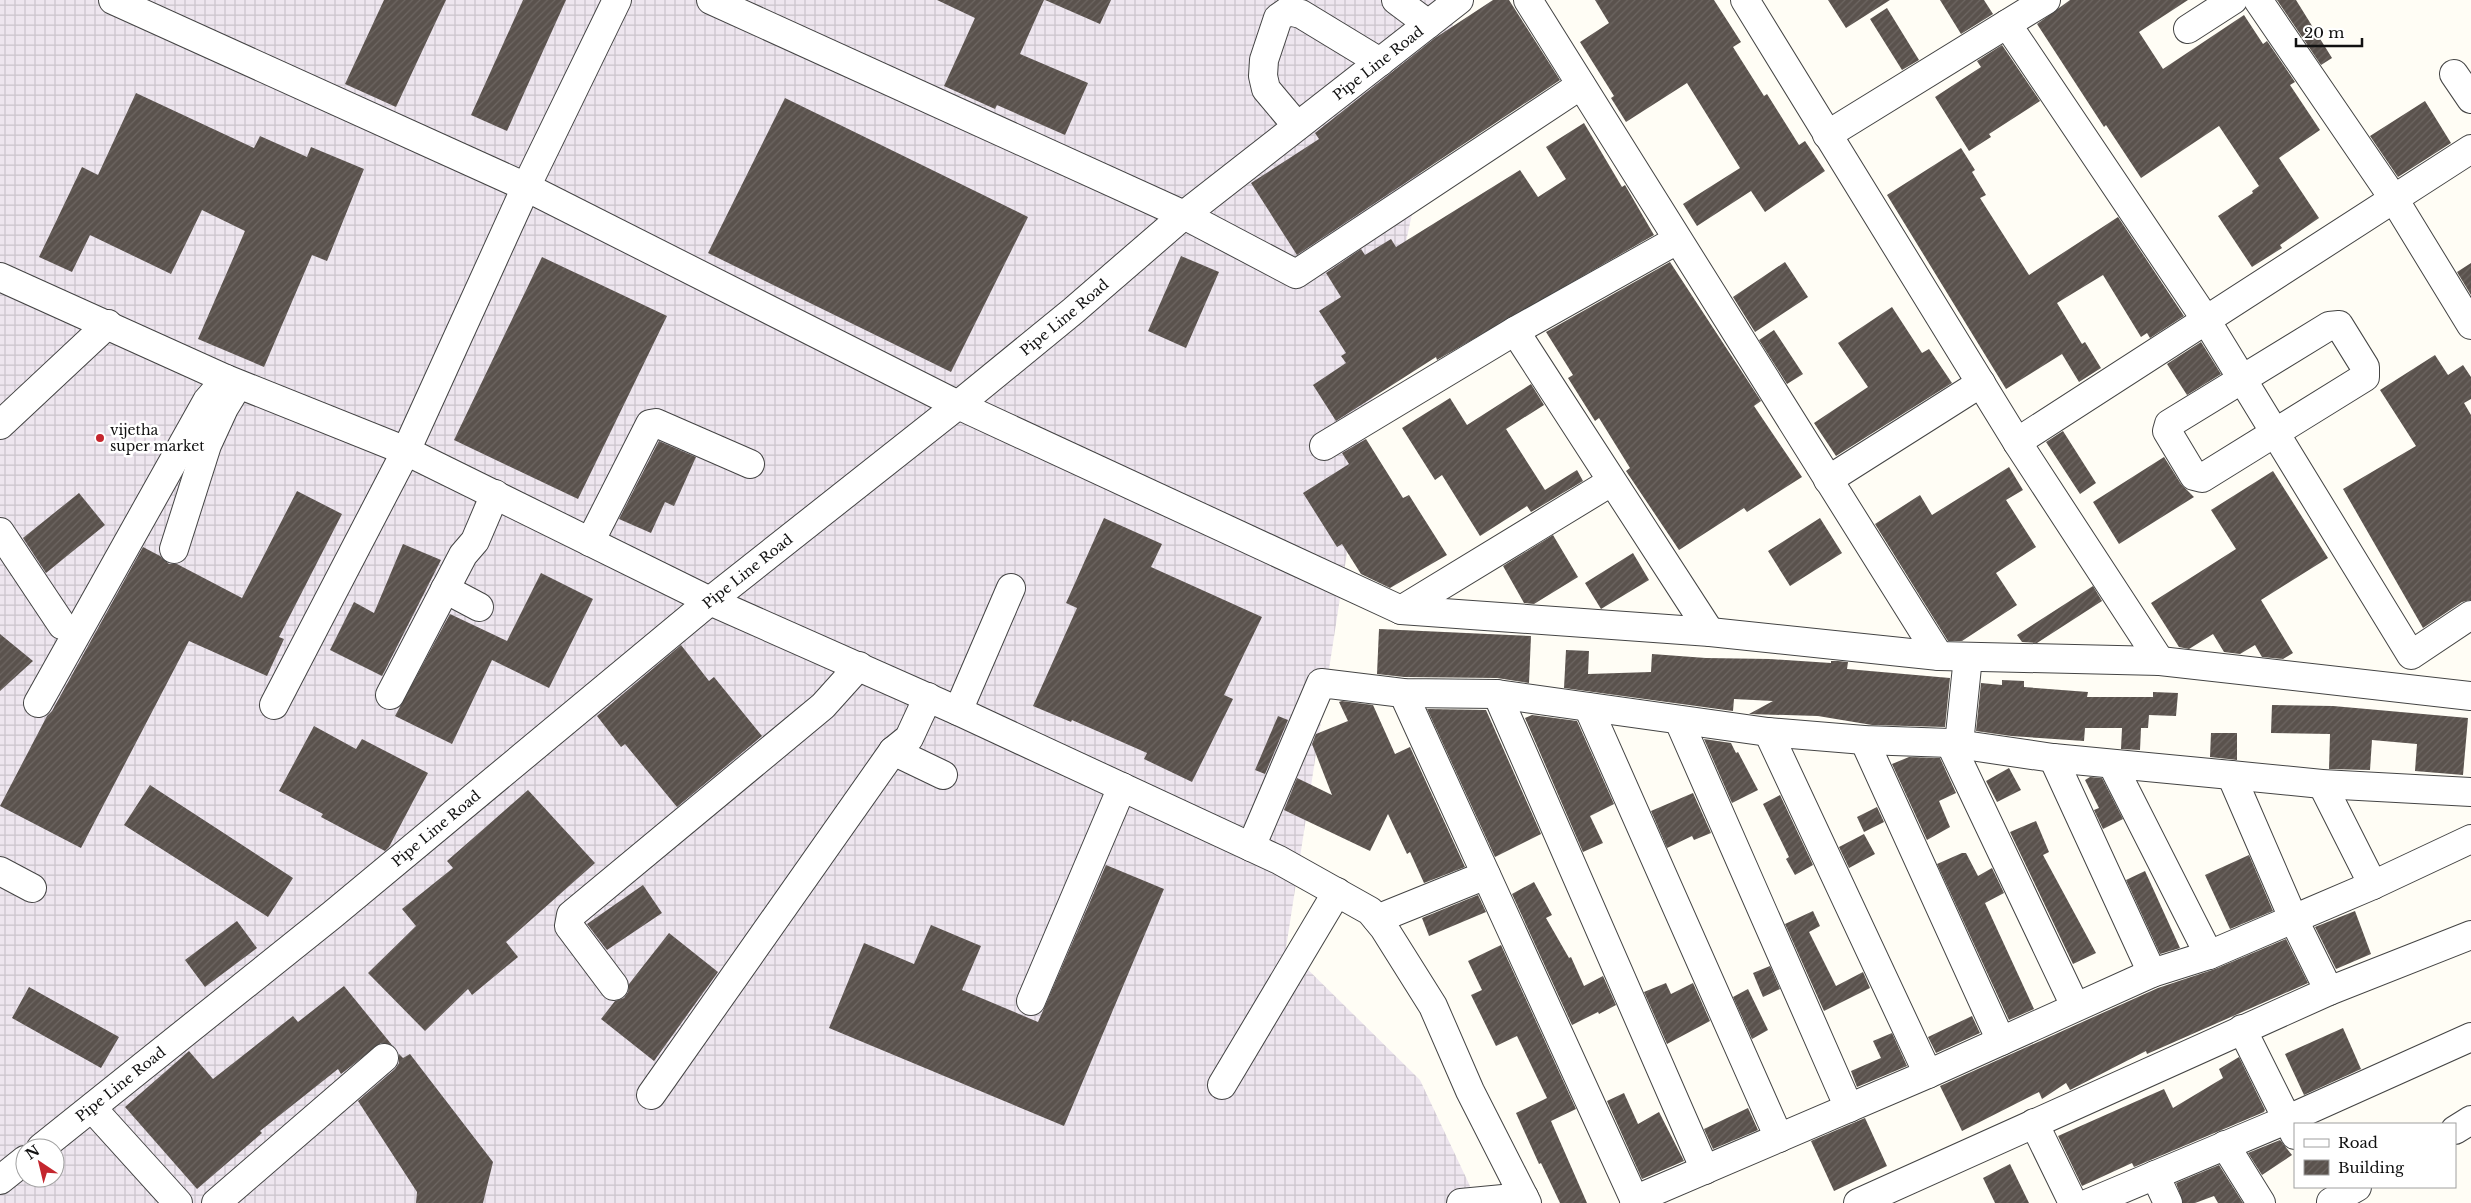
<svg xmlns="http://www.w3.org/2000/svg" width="2471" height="1203" viewBox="0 0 2471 1203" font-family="'Libre Baskerville',serif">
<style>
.industrial{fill:url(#industrial-grid);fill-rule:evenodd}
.building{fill:url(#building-hatch)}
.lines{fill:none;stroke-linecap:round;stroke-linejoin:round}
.minor-casing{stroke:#444;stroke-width:30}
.minor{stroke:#fff;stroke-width:28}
.poi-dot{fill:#c4262e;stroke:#fff;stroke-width:2}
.labels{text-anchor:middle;stroke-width:5;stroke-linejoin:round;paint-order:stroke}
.street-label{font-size:14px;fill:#111;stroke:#fff}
.poi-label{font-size:14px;fill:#111;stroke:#fff;text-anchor:start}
</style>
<defs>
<pattern id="industrial-grid" width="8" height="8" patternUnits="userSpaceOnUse" patternTransform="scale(1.25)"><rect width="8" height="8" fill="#eee6ef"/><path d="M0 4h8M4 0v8" fill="none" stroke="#cbc4cc"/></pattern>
<pattern id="building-hatch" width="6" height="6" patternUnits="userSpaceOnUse" patternTransform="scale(1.25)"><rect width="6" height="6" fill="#5a524d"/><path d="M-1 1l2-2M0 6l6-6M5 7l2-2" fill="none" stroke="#6d6662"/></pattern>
</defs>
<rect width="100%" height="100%" fill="#fffdf5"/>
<path class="industrial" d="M0,0H1458L1367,423L1286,948L1420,1080L1478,1203H0ZM25,1148H55V1178H25Z"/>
<path class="building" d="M384,0H446L396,107L345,84Z
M523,0H566L507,131L471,115Z
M937,0H1044L1020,54L1088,83L1065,135L997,105L995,109L944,86L975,18Z
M1045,0H1111L1100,24Z
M1493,0H1509L1560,80L1297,255L1251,183L1319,139L1315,133L1435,38Z
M1595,0H1714L1741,42L1733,47L1764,96L1767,94L1799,145L1805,141L1825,171L1765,212L1751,191L1697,226L1683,204L1740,168L1687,83L1626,122L1611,98L1614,96L1580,42L1609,23Z
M1828,0H1890L1846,28Z
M1940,0H1984L1993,14L1961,34Z
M2070,0H2188L2139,32L2163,69L2244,15L2263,44L2267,41L2295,82L2290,85L2320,130L2279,158L2319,218L2280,245L2282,248L2252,267L2218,216L2253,193L2252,191L2259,186L2219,126L2141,178L2106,125L2104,127L2037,24Z
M2277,0H2296L2332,58L2321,65Z
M1887,8L1919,60L1902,70L1870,19Z
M2002,45L2040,101L1989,134L1991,137L1969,151L1935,97L1981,67L1977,61Z
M136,93L254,148L260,136L307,157L311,147L364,169L327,261L312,255L264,367L198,339L245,231L202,210L171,274L90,235L72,272L39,257L82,167L98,175Z
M785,98L1028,217L951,372L708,253Z
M2425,101L2451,143L2398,177L2370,136Z
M1584,123L1622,187L1625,185L1654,235L1437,360L1436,357L1336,421L1313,385L1346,363L1341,356L1346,353L1319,311L1341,297L1326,273L1361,249L1365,255L1391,239L1396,247L1520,170L1538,197L1566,179L1546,147Z
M1961,148L1975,170L1972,172L1986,195L1980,198L2029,275L2118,217L2184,316L2150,338L2147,333L2141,337L2103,275L2057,303L2082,344L2085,342L2101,368L2079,382L2062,354L2006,389L1887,195Z
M1181,256L1219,272L1186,348L1148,331Z
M542,257L667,316L578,499L454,440Z
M1670,262L1761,401L1754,406L1802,477L1747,512L1744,508L1679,550L1626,471L1630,468L1599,418L1595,421L1568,378L1573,375L1546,332Z
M1785,262L1808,297L1755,332L1733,297Z
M2471,263V295L2457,272Z
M1892,307L1922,353L1929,349L1952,383L1836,456L1814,423L1868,387L1838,343Z
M1774,330L1803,374L1787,384L1759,340Z
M2201,342L2221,374L2187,395L2167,364Z
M2435,355L2448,375L2463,365L2471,377V399L2464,403L2471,415V600L2462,602L2423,628L2343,489L2416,446L2380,390Z
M1531,384L1544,405L1506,429L1545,490L1577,470L1583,481L1531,512L1527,506L1480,536L1442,475L1435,480L1402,428L1450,398L1467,425Z
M2063,431L2096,483L2080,494L2046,442Z
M1366,439L1403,498L1409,495L1447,555L1390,588L1361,574L1342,544L1337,547L1303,493L1349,464L1342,453Z
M659,441L696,457L674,506L665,502L651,533L619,519Z
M2164,457L2181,484L2194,497L2119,544L2093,502Z
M2009,467L2023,490L2006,500L2036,547L1996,573L2017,605L1962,641H1948L1875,524L1920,495L1932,515Z
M2273,471L2328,558L2261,600L2293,653L2283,659L2262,657L2255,645L2240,654L2224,652L2213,634L2189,649L2179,647L2151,603L2236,549L2211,510Z
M297,491L342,514L279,637L284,639L267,676L189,641L81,848L0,806L47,716L52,711L143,547L160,556L169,564H177L242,598Z
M79,493L105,525L46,573L23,538Z
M1104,518L1162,544L1151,567L1262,617L1224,695L1233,699L1192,782L1144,759L1147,753L1072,720L1071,722L1033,706L1077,608L1066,603Z
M1820,518L1842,553L1790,586L1768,551Z
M1553,535L1578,577L1534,604L1524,603L1503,566Z
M403,544L441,560L382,676L330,650L354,602L374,613Z
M1633,553L1649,580L1601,609L1585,583Z
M541,573L593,599L549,688L492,660L452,744L395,716L450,614L507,641Z
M2093,586L2102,601L2037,643L2022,642L2017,635Z
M1379,629L1531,636L1529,683L1497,678L1404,677L1377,674Z
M0,634L33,661L0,691Z
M681,645L709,681L714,677L762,736L677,807L625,744L621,747L597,716Z
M1566,650L1589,651L1588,674L1651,672L1652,654L1706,658L1770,659L1831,663V661H1838L1848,662L1847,669L1950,678L1945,727L1872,725L1818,716L1749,714L1773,701L1734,699L1733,711L1564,688Z
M2002,680L2024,681V687L2088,692L2087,697H2153V692L2178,693L2176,716L2149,715L2148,728H2141L2140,750L2121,749L2122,728H2085L2084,741L2011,736L1976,731L1981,683L2002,685Z
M1342,701L1373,705L1395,754L1410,747L1465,867L1424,883L1410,852L1407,854L1388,814L1370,851L1284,810L1297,778L1332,795L1312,744L1316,734L1348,721L1339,702Z
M2272,705L2333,706L2468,718L2463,775L2415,771L2417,744L2372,740L2370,770L2329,769L2330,734L2271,733Z
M1427,709L1486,710L1541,834L1495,857Z
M1532,715L1577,721L1614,804L1590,816L1603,843L1583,852L1525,718Z
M1278,716L1288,720L1265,774L1255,770Z
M314,726L356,749L362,739L428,773L389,847L385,851L321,817L323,814L279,791Z
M2211,733H2237V760L2210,757Z
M1704,739L1731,743L1736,753L1738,752L1758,790L1732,803Z
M1909,757L1940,758L1956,793L1939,801L1950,827L1927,840L1892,764Z
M2009,768L2021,790L1997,802L1986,781Z
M2090,777L2102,778L2123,819L2103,829L2094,810L2099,808L2085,780Z
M150,785L293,878L268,917L124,825Z
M528,790L595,863L506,942L518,957L472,995L468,989L425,1031L368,973L416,926L402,909L453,868L447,861Z
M1693,793L1711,833L1694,840L1692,836L1667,848L1651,811Z
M1780,795L1813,865L1795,875L1786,859L1789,857L1763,804Z
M1877,807L1884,822L1864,832L1857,817Z
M2036,821L2049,852L2043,855L2096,953L2073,964L2010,832Z
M1864,834L1875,854L1849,868L1839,847Z
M1962,853H1966L1978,876L1992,868L2004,893L1985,903L2034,1009L2009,1020L1937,864Z
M2249,855L2273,911L2230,929L2205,875Z
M1106,865L1164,889L1064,1126L829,1028L864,943L914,964L931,925L981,946L962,990L1038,1022Z
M2145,871L2180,948L2160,954L2126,880Z
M1534,882L1552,915L1546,918L1569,958L1571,957L1584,986L1603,976L1616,1005L1599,1014L1598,1012L1572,1025L1512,894Z
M643,885L662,913L607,950L587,924Z
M1478,895L1486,912L1429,936L1422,918Z
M1813,911L1820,926L1809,932L1836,986L1863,972L1870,988L1824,1011L1785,924Z
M2355,911L2371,954L2336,969L2315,927Z
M237,921L257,948L205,987L185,960Z
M669,933L718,972L654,1061L601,1019L615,1001L624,998L628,992L629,984Z
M2286,939L2308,983L2147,1054L2146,1051L2070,1090L2066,1083L2042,1099L2039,1092L1962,1131L1940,1086L2158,988L2215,969Z
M1501,945L1576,1109L1551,1121L1587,1203H1560L1541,1163L1539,1164L1516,1113L1547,1098L1517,1036L1496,1046L1471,995L1482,990L1468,961Z
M1770,966L1780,989L1763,997L1753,973Z
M1666,983L1671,994L1693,983L1710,1021L1667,1044L1644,992Z
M344,986L392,1045L381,1043L341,1074L338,1069L260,1131L262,1133L197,1189L125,1107L189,1051L213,1079L293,1016L298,1022Z
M29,987L119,1037L101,1068L12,1018Z
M1748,989L1768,1030L1752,1039L1733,997Z
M1972,1016L1980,1033L1936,1053L1928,1037Z
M2343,1028L2361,1069L2304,1095L2285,1054Z
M1892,1033L1907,1066L1857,1087L1851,1071L1881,1058L1873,1041Z
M399,1054L403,1058L410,1054L493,1162L483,1203H416L417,1192L358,1101L395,1069L399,1063Z
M2239,1057L2265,1110L2264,1112L2134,1167L2132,1163L2082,1186L2058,1136L2164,1089L2173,1108L2223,1078L2219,1069Z
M1624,1093L1638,1124L1659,1112L1684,1161L1642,1179L1607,1101Z
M1748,1108L1758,1130L1713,1149L1704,1129Z
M1865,1118L1887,1166L1834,1191L1811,1141Z
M2280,1140L2292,1155L2262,1175L2248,1153Z
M2010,1164L2029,1203H1995L1983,1178Z
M2219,1165L2243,1203H2218L2214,1196L2195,1203H2183L2176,1183Z"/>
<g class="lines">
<defs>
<g id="minor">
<path d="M113,0L526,187L958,405L1401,610L1710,632L1939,656L2160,661L2471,696"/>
<path d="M711,0L1184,215L1296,274L1581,85"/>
<path d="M1396,0L1428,24"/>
<path d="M1528,0L1939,656"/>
<path d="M1745,0L2017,442L2160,661"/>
<path d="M2258,0L2394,199L2471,325"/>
<path d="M2007,24L2206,320L2411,655L2471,615"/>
<path d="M2188,29L2233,0"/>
<path d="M2454,74L2471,99"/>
<path d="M1297,126L1266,89L1263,76L1264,60L1278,18L1288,11L1301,14L1380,62"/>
<path d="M1827,135L2046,0"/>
<path d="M0,277L226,379L406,451L710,601L958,711L1279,860L1370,911L1384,928L1433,1006L1470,1091L1527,1203"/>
<path d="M2339,325L2365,367V377L2202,478L2194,476L2167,431L2169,424L2329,326Z"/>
<path d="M1515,331L1710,632"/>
<path d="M0,425L108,324"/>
<path d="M2017,442L2471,149"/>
<path d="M1324,446L1515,331L1677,240"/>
<path d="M1828,480L1981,383"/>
<path d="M0,532L62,625"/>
<path d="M590,542L650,424L656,423L750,464"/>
<path d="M174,549L207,445L224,408L238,385"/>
<path d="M445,589L479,607"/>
<path d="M1401,610L1611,482"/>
<path d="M1403,693L1636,1203"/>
<path d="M1497,694L1705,1170"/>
<path d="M390,695L463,555L475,541L495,494"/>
<path d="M38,703L207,401L226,379"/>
<path d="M274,705L406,451L526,187L617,0"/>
<path d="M1588,707L1779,1138"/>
<path d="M958,711L1011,588"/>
<path d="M1679,721L1849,1108"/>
<path d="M1768,732L1928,1074"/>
<path d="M1864,740L2001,1041"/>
<path d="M1950,743L2075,1006"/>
<path d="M1959,744L1968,657"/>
<path d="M893,751L943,775"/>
<path d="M2053,758L2152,973"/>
<path d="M2112,764L2209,955"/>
<path d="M2231,775L2293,918L2329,991"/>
<path d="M2322,784L2373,885"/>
<path d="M1251,847L1321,683L1403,693L1497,694L1768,732L1864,740L1950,743L2053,758L2231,775L2322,784L2471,792"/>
<path d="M0,871L32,888"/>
<path d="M1377,919L1486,875"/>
<path d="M614,986L569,926L571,915L823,706L859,666"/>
<path d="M1031,1001L1122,787"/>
<path d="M2242,1029L2295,1135"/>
<path d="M1222,1085L1337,892"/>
<path d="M651,1095L893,751L909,738L928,697"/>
<path d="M92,1108L178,1203"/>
<path d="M2034,1123L2073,1203"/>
<path d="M2455,1130L2471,1120"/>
<path d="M2225,1145L2261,1203"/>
<path id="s1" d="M41,1148L332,915L710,601L958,405L1073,311L1184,215L1459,0"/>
<path d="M2155,1175L2168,1203"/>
<path d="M0,1180L25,1160"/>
<path d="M1634,1200L1928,1074L2152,973L2209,955L2373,885L2471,839"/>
<path d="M2331,1202L2357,1187"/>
<path d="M216,1203L384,1058"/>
<path d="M1461,1203L1524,1197"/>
<path d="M1858,1203L2329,991L2471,935"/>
<path d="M2089,1203L2286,1120L2471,1037"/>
</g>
</defs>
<use href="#minor" class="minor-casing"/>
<use href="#minor" class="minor"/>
</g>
<circle class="poi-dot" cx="100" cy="438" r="5"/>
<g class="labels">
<g class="street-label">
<text dy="5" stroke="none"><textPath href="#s1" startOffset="1722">Pipe Line Road</textPath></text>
<text dy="5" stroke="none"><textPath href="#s1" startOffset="1318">Pipe Line Road</textPath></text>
<text dy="5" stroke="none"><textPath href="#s1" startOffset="912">Pipe Line Road</textPath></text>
<text dy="5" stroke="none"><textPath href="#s1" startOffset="508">Pipe Line Road</textPath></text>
<text dy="5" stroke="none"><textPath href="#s1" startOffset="102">Pipe Line Road</textPath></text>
</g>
<g class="poi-label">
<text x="110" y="435">vijetha<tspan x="110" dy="16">super market</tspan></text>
</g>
</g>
<rect x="2294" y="1123" width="162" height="65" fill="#ffffff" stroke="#a0a0a0"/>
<rect x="2304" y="1139" width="25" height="8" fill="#ffffff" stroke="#a0a0a0"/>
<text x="2338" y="1148" font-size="15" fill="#111111">Road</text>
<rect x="2304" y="1160" width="25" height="15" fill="url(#building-hatch)" stroke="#a0a0a0"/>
<text x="2338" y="1173" font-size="15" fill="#111111">Building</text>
<g transform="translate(40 1163) rotate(325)"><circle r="24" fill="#ffffff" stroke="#a0a0a0"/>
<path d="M0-4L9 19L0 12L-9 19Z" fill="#c4262e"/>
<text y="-8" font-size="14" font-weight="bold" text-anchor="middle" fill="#111111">N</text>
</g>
<path d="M2296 38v8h66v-8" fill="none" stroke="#111111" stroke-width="2.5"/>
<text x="2304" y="38" font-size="15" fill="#111111" stroke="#ffffff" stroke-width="4" paint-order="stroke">20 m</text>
</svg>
